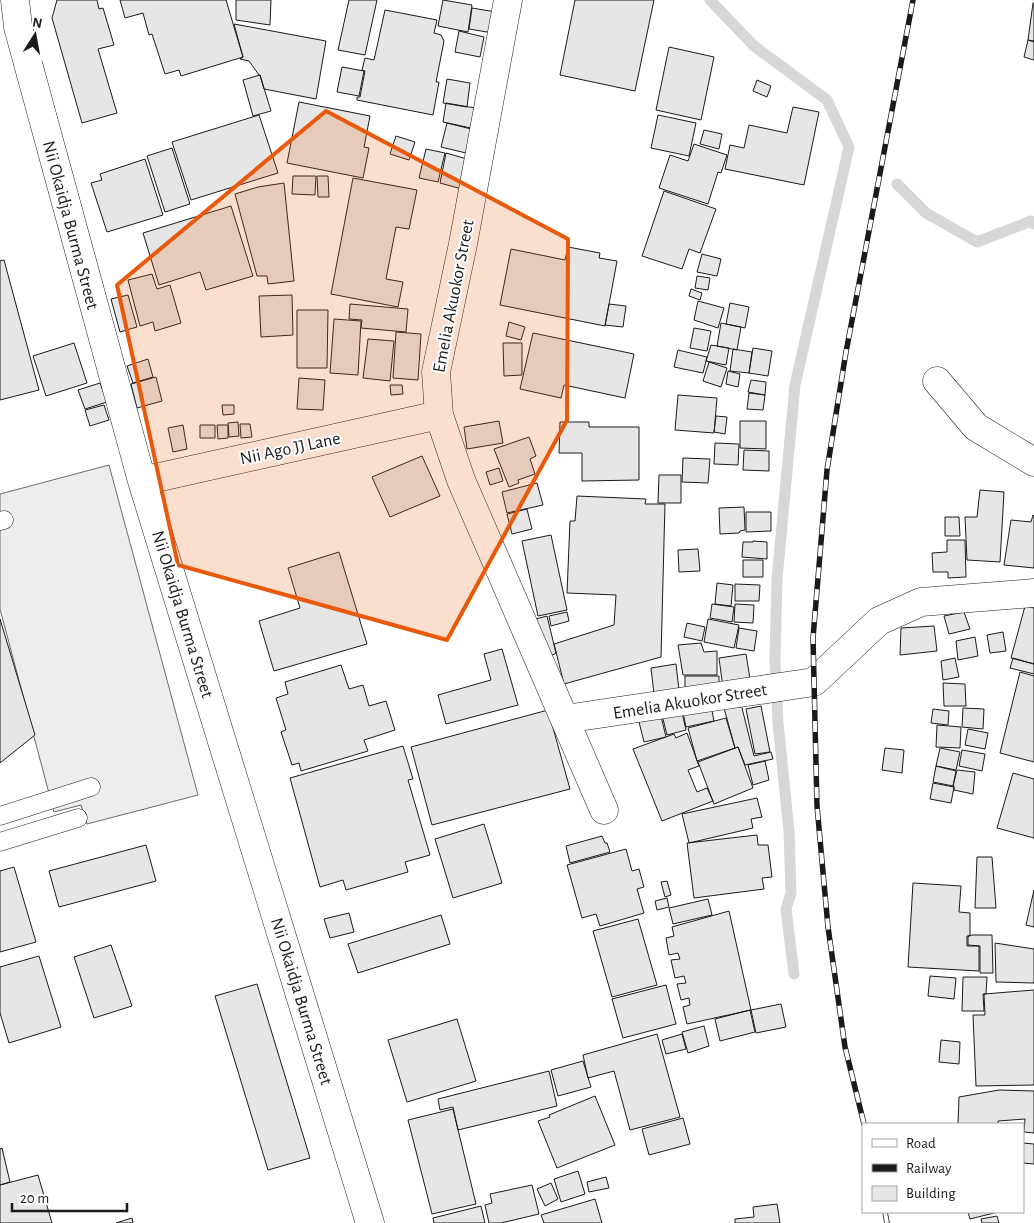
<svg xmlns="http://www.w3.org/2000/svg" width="1034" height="1223" viewBox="0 0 1034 1223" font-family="'Alegreya Sans',sans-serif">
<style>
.pitch{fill:#ededed;stroke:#6a6a6a}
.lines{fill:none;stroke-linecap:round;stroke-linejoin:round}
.stream{stroke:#d7d7d7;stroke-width:11}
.building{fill:#e6e6e6;stroke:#1a1a1a}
.service-casing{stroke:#1a1a1a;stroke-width:19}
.minor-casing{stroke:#1a1a1a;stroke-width:29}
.service{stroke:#fff;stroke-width:18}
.minor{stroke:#fff;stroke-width:28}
.rail-casing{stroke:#1a1a1a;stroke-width:5.5}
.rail{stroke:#fff;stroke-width:4;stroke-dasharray:11;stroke-linecap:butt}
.marked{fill:#e8590c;fill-opacity:0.2;stroke:#e8590c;stroke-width:4;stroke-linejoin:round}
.labels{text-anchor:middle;stroke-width:4;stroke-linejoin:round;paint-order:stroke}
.street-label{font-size:18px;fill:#1a1a1a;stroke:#fff}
</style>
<rect width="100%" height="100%" fill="#fff"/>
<path class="pitch" d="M109,465L198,795L87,824L81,805L54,812L0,609V494Z"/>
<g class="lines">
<path class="stream" d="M710,0L754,46L827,100L849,147L795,385L777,579L775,660L778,723L789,831L791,893L786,909L794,974
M897,184L926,213L977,242L1031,221L1034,224"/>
</g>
<path class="building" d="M57,0H97L99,9L103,8L114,45L98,49L117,113L82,123L52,18Z
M120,0H226L243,57L181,76L179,70L165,74L152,34L149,35L143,13L125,18Z
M236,0H271L270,25L236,20Z
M349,0H377L365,55L338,50Z
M443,0L472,5L468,32L438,26Z
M575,0H654L635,91L560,75Z
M1033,3H1034V41L1028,40Z
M472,8L496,12L493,33L469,29Z
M385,10L437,20L434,33L441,35L444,41L436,82H439L433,115L357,100V97H360L365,71L362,70L365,58L374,60Z
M234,24L326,41L316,99L264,89L260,75H259L249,61L240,59L243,57Z
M459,31L484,37L480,57L455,52Z
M1028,40L1034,42V60L1024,57Z
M669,47L714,57L701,120L656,110Z
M342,67L364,71L359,96L337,92Z
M260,75L271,111L253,116L243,80Z
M447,79L470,83L467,107L443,103Z
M757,80L771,86L767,97L753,91Z
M299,102L370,116L364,147L369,148L363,178L287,163Z
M446,103L475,108L471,128L443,122Z
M793,107L819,112L804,185L725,169L730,145L744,148L749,125L787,133Z
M259,115L278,173L191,200L172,142Z
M658,115L696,123L689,156L651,148Z
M447,123L471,129L466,153L441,147Z
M704,130L722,134L719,149L700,144Z
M396,136L415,142L409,160L390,154Z
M694,144L727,155L721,173L718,172L708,204L659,188L670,155L688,161Z
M172,148L190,204L165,212L147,156Z
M426,149L445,153L438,182L419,178Z
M446,153L467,159L462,189L440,183Z
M145,159L163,215L107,232L91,183L102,180L100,174Z
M293,176H316L315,195L292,194Z
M317,176H328L329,197H318Z
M353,178L417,190L409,229L396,227L386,279L403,282L398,307L331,294Z
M284,183L294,281L268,284L267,276H257L235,194L258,187Z
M664,191L716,209L700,253L689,249L682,269L642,256Z
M231,206L253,276L206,290L200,272L159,285L143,233Z
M568,247L600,253L599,258L617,261L605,326L500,305L511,249L565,260Z
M702,254L721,259L717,276L697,272Z
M4,260L39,390L0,400V261Z
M152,274L157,289L170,285L181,323L155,331L153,322L140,326L128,280Z
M697,276L710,278L708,290L695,288Z
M691,289L702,293L700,300L689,296Z
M128,295L137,327L120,332L111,299Z
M292,295L293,335L261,337L259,296Z
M698,301L724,308L718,328L694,320Z
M730,303L749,307L745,328L726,324Z
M350,304L408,309L406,332L361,328L362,320L349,319Z
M609,304L626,306L623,327L605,325Z
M297,310H328L327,368H297Z
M334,319L361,321L358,375L330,373Z
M509,322L525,327L521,340L506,336Z
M721,323L741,327L737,350L717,346Z
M694,328L711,331L707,351L690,348Z
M396,332L421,334L418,380L393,378Z
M533,333L634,354L625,398L564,385L561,398L520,389Z
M368,339L394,341L390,381L363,378Z
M74,343L87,383L46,396L33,356Z
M503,343H522V375L504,376Z
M711,345L729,348L726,365L706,361Z
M753,348L772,351L768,376L749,373Z
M733,349L752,352L749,373L730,371Z
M678,350L707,357L703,373L674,367Z
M148,359L153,377L133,383L127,366Z
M709,362L727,368L721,387L703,381Z
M728,371L740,374L738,387L726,384Z
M156,377L162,401L137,408L131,384Z
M299,378L325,380L323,410L297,409Z
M751,380L766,382L765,395L748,392Z
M100,383L107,402L85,409L78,390Z
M390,385H402L403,394L391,395Z
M749,393L765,395L763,410L747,409Z
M678,395L717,398L714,433L675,430Z
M104,405L109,420L90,426L85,410Z
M222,405H234V414L223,415Z
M716,416L727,417L725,434L714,432Z
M499,421L503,443L467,449L464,427Z
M740,421H766V449L740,448Z
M238,422L239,436L229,437L228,423Z
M560,422H589V427H639V480L582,481V453H559Z
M240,424H250L252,437L241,438Z
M183,425L187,449L173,452L168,428Z
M200,425H215V438H200Z
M217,425H228V438L218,439Z
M529,437L536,456L530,459L535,474L518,480L519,483L509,487L494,449Z
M715,443L739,444L738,465L714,464Z
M744,450L769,451V471L743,470Z
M422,456L440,496L390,517L372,477Z
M683,458L710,459L708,483L682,482Z
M499,468L503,481L490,485L486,472Z
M659,475H681V503H658Z
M537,483L543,505L507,513L502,492Z
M980,490L1004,492L1000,562L967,560L965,517H977Z
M577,496L646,499L645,504H665L661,657L564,684L554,644L614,625L616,595L567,593L570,521H575Z
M744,507L745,530L740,531L739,533L720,534L719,508Z
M527,509L532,529L512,534L507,514Z
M746,512H771V531L746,532Z
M1033,515L1034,516V568L1004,565L1011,520L1031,522Z
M945,517H959L960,536H945Z
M551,535L567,610L538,616L522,541Z
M947,540H965L966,577L948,578V572H933L932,553L947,552Z
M753,541L767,542V559L742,557L743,542H753Z
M698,549L700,571L679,572L678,550Z
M339,552L367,644L274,671L259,621L300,608L288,568Z
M743,560H763V577H743Z
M717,583L733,585L731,606L715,604Z
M735,584L760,585L759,601H735Z
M712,604L734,607L732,622L710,618Z
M735,604L754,605L753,623L734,622Z
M1025,606L1034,608V664L1011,658Z
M567,612L569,621L551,626L549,616Z
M964,612L970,629L949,634L944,616Z
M547,616L556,653L551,656L536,619Z
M0,619L35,735L0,763Z
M708,619L739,625L734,648L704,642Z
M687,623L705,627L702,641L684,637Z
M934,626L937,651L900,655L901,628Z
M739,628L757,631L754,651L736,648Z
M1003,632L1006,651L990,653L987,635Z
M975,637L978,656L958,660L956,641Z
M701,643L704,652L717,651V675H683L678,645Z
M502,649L518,705L446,724L438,695L491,680L484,654Z
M746,654L751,685L723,688L719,658Z
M955,658L959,677L943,680L941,661Z
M1013,658L1034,664V674L1010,668Z
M676,664L679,690L654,694L651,668Z
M341,665L349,689L363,685L369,706L386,701L395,730L364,740L368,751L301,771L299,763L292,765L281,732L286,730L276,698L288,694L285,682Z
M1020,672L1034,676V762L1000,753Z
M685,676H719V690H685Z
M943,683L965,684L966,706H944Z
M710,701L714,721L686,727L682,708Z
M741,704L754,756L771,752L773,759L745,765L738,747L735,748L724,708Z
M761,706L770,752L755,754L746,709Z
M681,708L686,730L667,735L661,711Z
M963,708L984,709L983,729L962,727Z
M933,709L949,711L948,725L931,723Z
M548,710L570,789L432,825L411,747Z
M660,712L666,737L644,742L638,718Z
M726,718L735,748L697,761L688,728Z
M937,725L961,727L960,748L936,747Z
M968,729L988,733L985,749L965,745Z
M687,733L699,766L688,770L697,792L707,788L713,801L662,821L633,749L674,734L676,738Z
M403,746L413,779L408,780L430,855L405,862L408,872L346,890L343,880L320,887L290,778Z
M738,747L753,788L714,804L698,762Z
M885,748L904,750L902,773L882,770Z
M940,748L960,752L956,770L936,766Z
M962,750L985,754L982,771L959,766Z
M765,761L769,780L753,785L748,765Z
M936,766L956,771L953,786L933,782Z
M957,770L975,772L973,794L954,790V786H953Z
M1013,773L1034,779V838L997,828Z
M933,783L954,787L951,803L930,799Z
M757,798L762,817L751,819L753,828L689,843L682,814Z
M484,824L502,883L453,898L435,839Z
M757,835L758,845H768L772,877L762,878L764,889L694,898L687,843Z
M602,836L605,843H607L610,852L570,863L566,846Z
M146,845L156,881L59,907L49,871Z
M626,849L632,871L639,869L644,887L637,889L644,913L600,926L596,914L582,918L567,865Z
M977,857H992L996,908H975Z
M14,867L36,942L0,952V871Z
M667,881L671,895L665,897L661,882Z
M913,883L961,886L959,912L970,913V936H967V946H979V971L908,967Z
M1034,890V927L1026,925Z
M667,898L669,907L657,910L655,901Z
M708,899L712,915L673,924L669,908Z
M729,911L751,1010L687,1024L683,1007L690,1005L689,998L681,1000L677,984L686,983L684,976L675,978L671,960L680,959L678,953L669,955L666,938L674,936L672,927Z
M349,913L354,932L330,938L324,919Z
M441,915L450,944L358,973L348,944Z
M638,919L657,985L612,997L593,931Z
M972,935H992L993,973H980V946L968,945V936Z
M995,943L1034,949V983L996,982Z
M111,945L132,1006L94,1018L74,957Z
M39,956L61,1027L9,1043L0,1013V967Z
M930,976L956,978L954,999L928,996Z
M963,977H987L986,994H983L984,1011H962Z
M257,984L310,1158L268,1170L215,996Z
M666,985L676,1024L623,1038L612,999Z
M1034,990V1085L976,1086L973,1015H985L984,994Z
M781,1004L786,1027L756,1033L751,1010Z
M750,1010L755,1032L720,1041L715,1019Z
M457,1019L476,1081L407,1102L388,1040Z
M704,1026L709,1046L688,1053L682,1032Z
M657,1034L680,1117L630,1130L614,1071L588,1078L583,1055Z
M682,1034L686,1049L666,1054L662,1040Z
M941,1040L960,1042L959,1064L939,1062Z
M583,1061L591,1087L558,1096L551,1070Z
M549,1071L557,1106L458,1130L453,1107L440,1110L438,1099Z
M999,1090L1034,1091V1133L1024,1132L1025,1119L998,1121V1124H958L959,1097Z
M595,1096L615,1145L557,1168L538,1121L550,1117L549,1115Z
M453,1109L476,1204L432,1214L408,1120Z
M683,1118L690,1144L649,1155L642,1129Z
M1023,1143L1034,1144V1164L1023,1163Z
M2,1148L10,1182L0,1185V1149Z
M578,1171L585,1194L561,1202L554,1179Z
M38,1175L52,1223H0V1185Z
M606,1177L609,1188L589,1192L587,1182Z
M551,1183L558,1199L545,1206L537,1189Z
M532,1185L539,1214L501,1223H489L485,1205L492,1203L490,1194Z
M595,1199L602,1223H544L541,1215Z
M777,1204L780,1223H735V1219L754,1217L753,1207Z
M481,1206L485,1223H434L433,1218Z
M968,1212H998L970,1219Z
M997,1216L999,1223H982L981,1219Z
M132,1218L133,1223H116Z"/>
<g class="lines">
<defs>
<path id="service" d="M0,521L4,520
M0,816L91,787
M0,842L78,818"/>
<path id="minor" d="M15,0L18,27L142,481L370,1223
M508,0L463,244L436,372L439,415L461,480L604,810
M937,381L976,427L1034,462
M142,481L439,415
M565,719L814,682L879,621L921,602L1034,593"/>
</defs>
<use href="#service" class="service-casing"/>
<use href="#minor" class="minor-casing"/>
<use href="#service" class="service"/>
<use href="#minor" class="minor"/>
<defs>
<path id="rail" d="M864,1124L845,1047L828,927L817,806L813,638L827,470L846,352L913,0
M885,1212L887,1223"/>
</defs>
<use href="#rail" class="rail-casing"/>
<use href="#rail" class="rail"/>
</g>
<path class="marked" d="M326,111L568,239L567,420L447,640L178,565L117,285Z"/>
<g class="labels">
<g class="street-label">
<text transform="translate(71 225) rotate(75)" y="6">Nii Okaidja Burma Street</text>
<text transform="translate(453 296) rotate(-79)" y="6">Emelia Akuokor Street</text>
<text transform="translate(290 448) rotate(-12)" y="6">Nii Ago JJ Lane</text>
<text transform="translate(183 614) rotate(73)" y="6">Nii Okaidja Burma Street</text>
<text transform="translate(690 701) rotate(-9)" y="6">Emelia Akuokor Street</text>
<text transform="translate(302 1001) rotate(73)" y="6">Nii Okaidja Burma Street</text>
</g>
</g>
<rect x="862" y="1123" width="162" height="90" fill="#ffffff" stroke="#a3a3a3"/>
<rect x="872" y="1139" width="25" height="8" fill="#ffffff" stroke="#a3a3a3"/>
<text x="906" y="1148" font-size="15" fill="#1a1a1a">Road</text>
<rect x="872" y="1164" width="25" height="8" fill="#1a1a1a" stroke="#a3a3a3"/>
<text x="906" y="1173" font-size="15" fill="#1a1a1a">Railway</text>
<rect x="872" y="1186" width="25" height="15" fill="#e6e6e6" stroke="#a3a3a3"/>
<text x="906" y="1198" font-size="15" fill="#1a1a1a">Building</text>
<g transform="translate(35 35) rotate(11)" stroke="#ffffff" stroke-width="4" paint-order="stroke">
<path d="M0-4L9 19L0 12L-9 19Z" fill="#1a1a1a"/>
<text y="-8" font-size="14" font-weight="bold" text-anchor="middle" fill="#1a1a1a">N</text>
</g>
<path d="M12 1203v8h115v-8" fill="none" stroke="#1a1a1a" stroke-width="2.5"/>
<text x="20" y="1203" font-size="15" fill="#1a1a1a" stroke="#ffffff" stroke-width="4" paint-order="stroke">20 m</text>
</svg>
